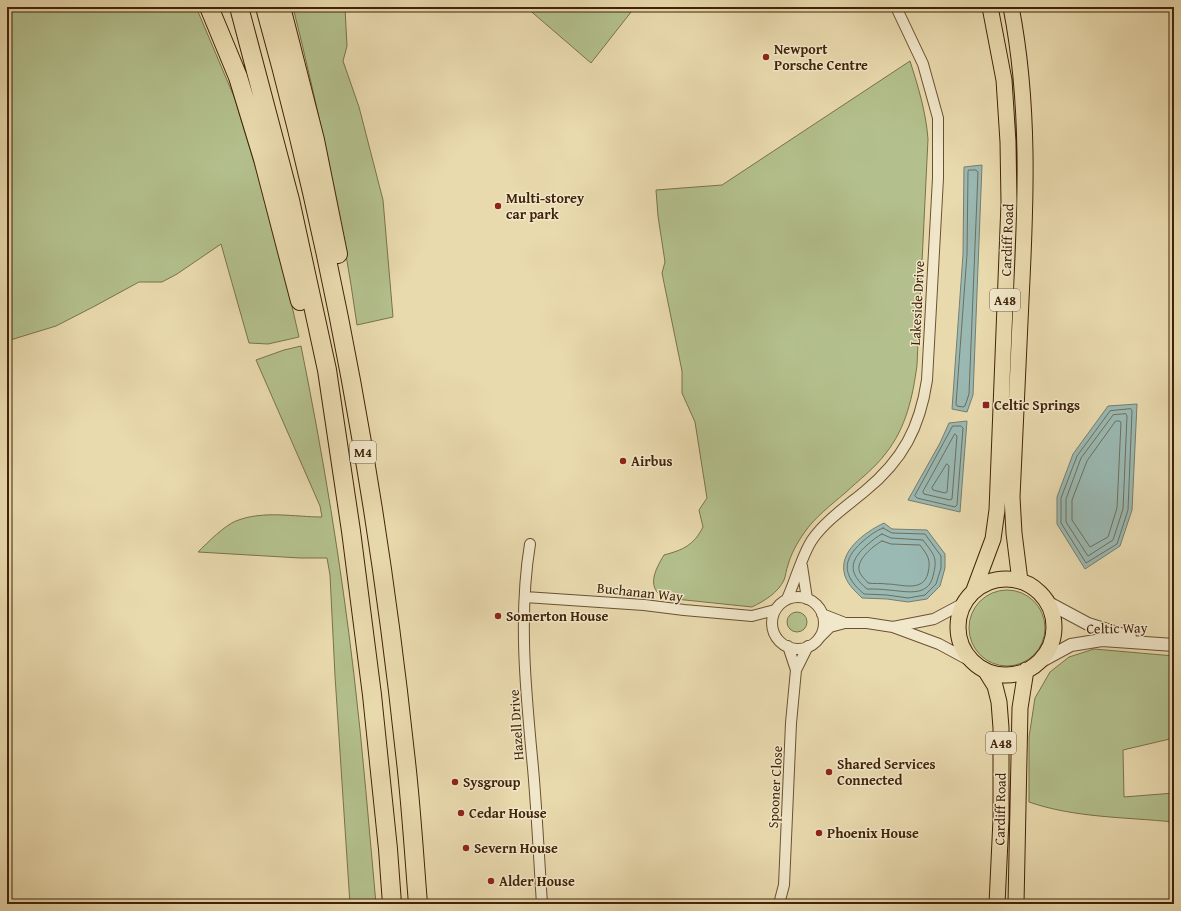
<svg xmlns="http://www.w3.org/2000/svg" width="1181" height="911" viewBox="0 0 1181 911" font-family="'Gentium Book Plus',serif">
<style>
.green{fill:#b3c08d;stroke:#7a724a}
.water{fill:#9ab9b3;stroke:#767d6f}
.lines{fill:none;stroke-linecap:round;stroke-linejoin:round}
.shore{stroke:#6e6e5e;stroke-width:1}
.minor-casing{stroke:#6b5132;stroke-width:12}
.tertiary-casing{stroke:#6b5132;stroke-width:14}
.primary-casing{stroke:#412308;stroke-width:17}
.motorway-casing{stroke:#412308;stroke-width:20}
.minor{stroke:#f1e7ca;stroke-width:10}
.tertiary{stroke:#f1e7ca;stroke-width:12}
.primary{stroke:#e9daae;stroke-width:15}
.motorway{stroke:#e9daae;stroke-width:18}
.poi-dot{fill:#8f2418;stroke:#f1e7ca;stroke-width:1.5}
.labels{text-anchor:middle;stroke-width:3;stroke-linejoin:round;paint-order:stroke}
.shield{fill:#f1e7ca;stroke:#765e42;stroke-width:1}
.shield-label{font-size:13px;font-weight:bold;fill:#412308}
.poi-label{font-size:14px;font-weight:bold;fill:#412308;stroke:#f1e7ca;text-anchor:start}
.street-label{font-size:14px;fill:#412308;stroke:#f1e7ca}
</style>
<rect width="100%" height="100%" fill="#e9daae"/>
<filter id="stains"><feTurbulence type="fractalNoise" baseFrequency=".005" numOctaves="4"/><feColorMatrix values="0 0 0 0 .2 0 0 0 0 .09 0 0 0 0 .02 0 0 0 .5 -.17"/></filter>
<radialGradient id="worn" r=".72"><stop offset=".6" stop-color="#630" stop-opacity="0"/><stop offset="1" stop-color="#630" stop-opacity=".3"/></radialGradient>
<path class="green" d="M7,7H196L235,99L260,182L283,267L299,337L268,344L249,343L221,244L177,274L162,282H139L93,307L56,326L7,341Z
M293,7L345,8L347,46L343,61L359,107L383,200L393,317L357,325C342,218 319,112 293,7Z
M526,7H635L591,63Z
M910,61C918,86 926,112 928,139L917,365C913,396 906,428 886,453C875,468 859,480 845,493C831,505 815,517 804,533C797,543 791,554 788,565C786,570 786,575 784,580C778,593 764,601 752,607L666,598C645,589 655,570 664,555C683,550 694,545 703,527L699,510L707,498L695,422L682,393V371L662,273L665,262L658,216L656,190L722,185Z
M301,346C323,455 341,564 354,675C363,751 369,828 376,904H350L335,676L330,575L327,558H300L198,552C207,543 225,525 236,521C263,510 295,517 322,517L320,506L256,360L284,350Z
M969 628a38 38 0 1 1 76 0a38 38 0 1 1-76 0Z
M787 622a10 10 0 1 1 20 0a10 10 0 1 1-20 0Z
M1094,649L1174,656V721H1173L1174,738L1123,750L1124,797L1174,793V822C1125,817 1075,818 1029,802V737L1035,698L1050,672L1069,657Z"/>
<path class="water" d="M982,165L973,395L967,412L952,409L963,254L964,167Z
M1137,404L1132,510L1120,546L1085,569L1057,524V497L1073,454L1108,406Z
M967,421L960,512L908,500L940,443L949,423Z
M884,523L892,529L927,530L945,554V568L940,586L927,599L908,602L887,599L862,598C856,592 848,585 845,576C837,552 865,532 884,523Z"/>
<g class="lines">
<path class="shore" d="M969,170H976L978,172L969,394L965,406L963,407L957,406L956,404L967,254L968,172Z
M1131,409L1132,411L1128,510L1117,544L1086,563L1061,523V498L1077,456L1110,411Z
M1126,414L1127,416L1123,509L1113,540L1088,556L1066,522V499L1081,458L1113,415Z
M1116,421H1119L1121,422L1117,508L1108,537L1090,547L1072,520V500L1087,461Z
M953,426H961L963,428L957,505L955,507L917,498L915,496Z
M955,434L957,436L952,499L950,500L924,494L923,492Z
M947,464L949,466L947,492L945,493L933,490L932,488Z
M883,528L892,533L925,534L941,556V568L936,584L925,595L908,598L887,595L864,594C843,576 841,561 862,542C869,536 875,531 883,528Z
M882,534L891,538L923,540C934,555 938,557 933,576C928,598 905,591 888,590C881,589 874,589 867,589C848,573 849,561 867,545C872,541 876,537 882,534Z
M882,541L891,544L920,545C928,556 931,559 928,573C923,593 901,584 887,584C881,583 874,584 868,583C866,580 862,577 860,573C854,561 873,546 882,541Z"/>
<defs>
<path id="minor" d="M530,544C518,617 526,694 533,768C537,813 539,859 542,904
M802,566L807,599
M525,597L644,605L684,610L752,616L775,610
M772 623a26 26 0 1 1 52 0a26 26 0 1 1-52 0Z
M787,599C795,582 802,555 812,540C825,521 847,506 865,491C903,460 920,427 927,380L938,178V118L923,64L896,7
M822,614L845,623
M893,627L934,619L964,603
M819,638L830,627L845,623H867L893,627L939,644L976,664
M788,646L796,670
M779,904L784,885L791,723L796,670L808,646"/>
<path id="tertiary" d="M1047,602L1088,624L1130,637
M1036,664L1071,645L1102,640L1174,645"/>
<path id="primary" d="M1011,7C1030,104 1026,202 1021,300C1018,366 1015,431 1012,497L1014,533L1020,581
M958 627a48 48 0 1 1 96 0a48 48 0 1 1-96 0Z
M974,590L993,539L997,510L1009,203L1008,142L1004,80L990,7
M985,670L995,686L999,702L1001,728V819L997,904
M1016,904L1020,708L1026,670"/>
<path id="motorway" d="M209,7L238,77L263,159L300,301
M239,7L290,200L327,370L351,531L372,695L388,849L392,904
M265,7C333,251 378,501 405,753C411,803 414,854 418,904
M281,7L315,140L338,254"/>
</defs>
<use href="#minor" class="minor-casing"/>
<use href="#tertiary" class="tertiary-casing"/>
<use href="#primary" class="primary-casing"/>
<use href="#motorway" class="motorway-casing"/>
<use href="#minor" class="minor"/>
<use href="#tertiary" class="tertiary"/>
<use href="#primary" class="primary"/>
<use href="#motorway" class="motorway"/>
</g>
<g class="poi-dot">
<circle cx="766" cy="57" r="4"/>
<circle cx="498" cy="206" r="4"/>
<rect x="982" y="401" width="8" height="8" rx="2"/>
<circle cx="623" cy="461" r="4"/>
<circle cx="498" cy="616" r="4"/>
<circle cx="829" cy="772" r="4"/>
<circle cx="455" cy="782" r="4"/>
<circle cx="461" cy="813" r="4"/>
<circle cx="819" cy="833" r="4"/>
<circle cx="466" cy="848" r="4"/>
<circle cx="491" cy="881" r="4"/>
</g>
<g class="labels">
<g class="shield">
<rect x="990" y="289" width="30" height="22" rx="3"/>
<rect x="350" y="441" width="26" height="22" rx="3"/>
<rect x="986" y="732" width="30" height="22" rx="3"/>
</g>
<g class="shield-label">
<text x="1005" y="305">A48</text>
<text x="363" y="457">M4</text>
<text x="1001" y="748">A48</text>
</g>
<g class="poi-label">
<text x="774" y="54">Newport<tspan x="774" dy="16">Porsche Centre</tspan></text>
<text x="506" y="203">Multi-storey<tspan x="506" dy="16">car park</tspan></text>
<text x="994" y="410">Celtic Springs</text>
<text x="631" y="466">Airbus</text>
<text x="506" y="621">Somerton House</text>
<text x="837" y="769">Shared Services<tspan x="837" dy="16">Connected</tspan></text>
<text x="463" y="787">Sysgroup</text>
<text x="469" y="818">Cedar House</text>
<text x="827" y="838">Phoenix House</text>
<text x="474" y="853">Severn House</text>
<text x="499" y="886">Alder House</text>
</g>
<g class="street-label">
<text transform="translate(1007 240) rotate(-88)" y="5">Cardiff Road</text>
<text transform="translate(917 303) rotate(-87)" y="5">Lakeside Drive</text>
<text transform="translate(640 592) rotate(6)" y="5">Buchanan Way</text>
<text transform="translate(1117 628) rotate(-1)" y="5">Celtic Way</text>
<text transform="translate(516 725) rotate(-94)" y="5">Hazell Drive</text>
<text transform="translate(775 787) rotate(-87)" y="5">Spooner Close</text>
<text transform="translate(1000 809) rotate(-89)" y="5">Cardiff Road</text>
</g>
</g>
<rect width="1181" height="911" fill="none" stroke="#e9daae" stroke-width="24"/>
<rect x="8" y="8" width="1165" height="895" fill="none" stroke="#412308" stroke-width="2"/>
<rect x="12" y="12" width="1157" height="887" fill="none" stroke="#412308"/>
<rect width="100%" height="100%" filter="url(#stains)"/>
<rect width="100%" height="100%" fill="url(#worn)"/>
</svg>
